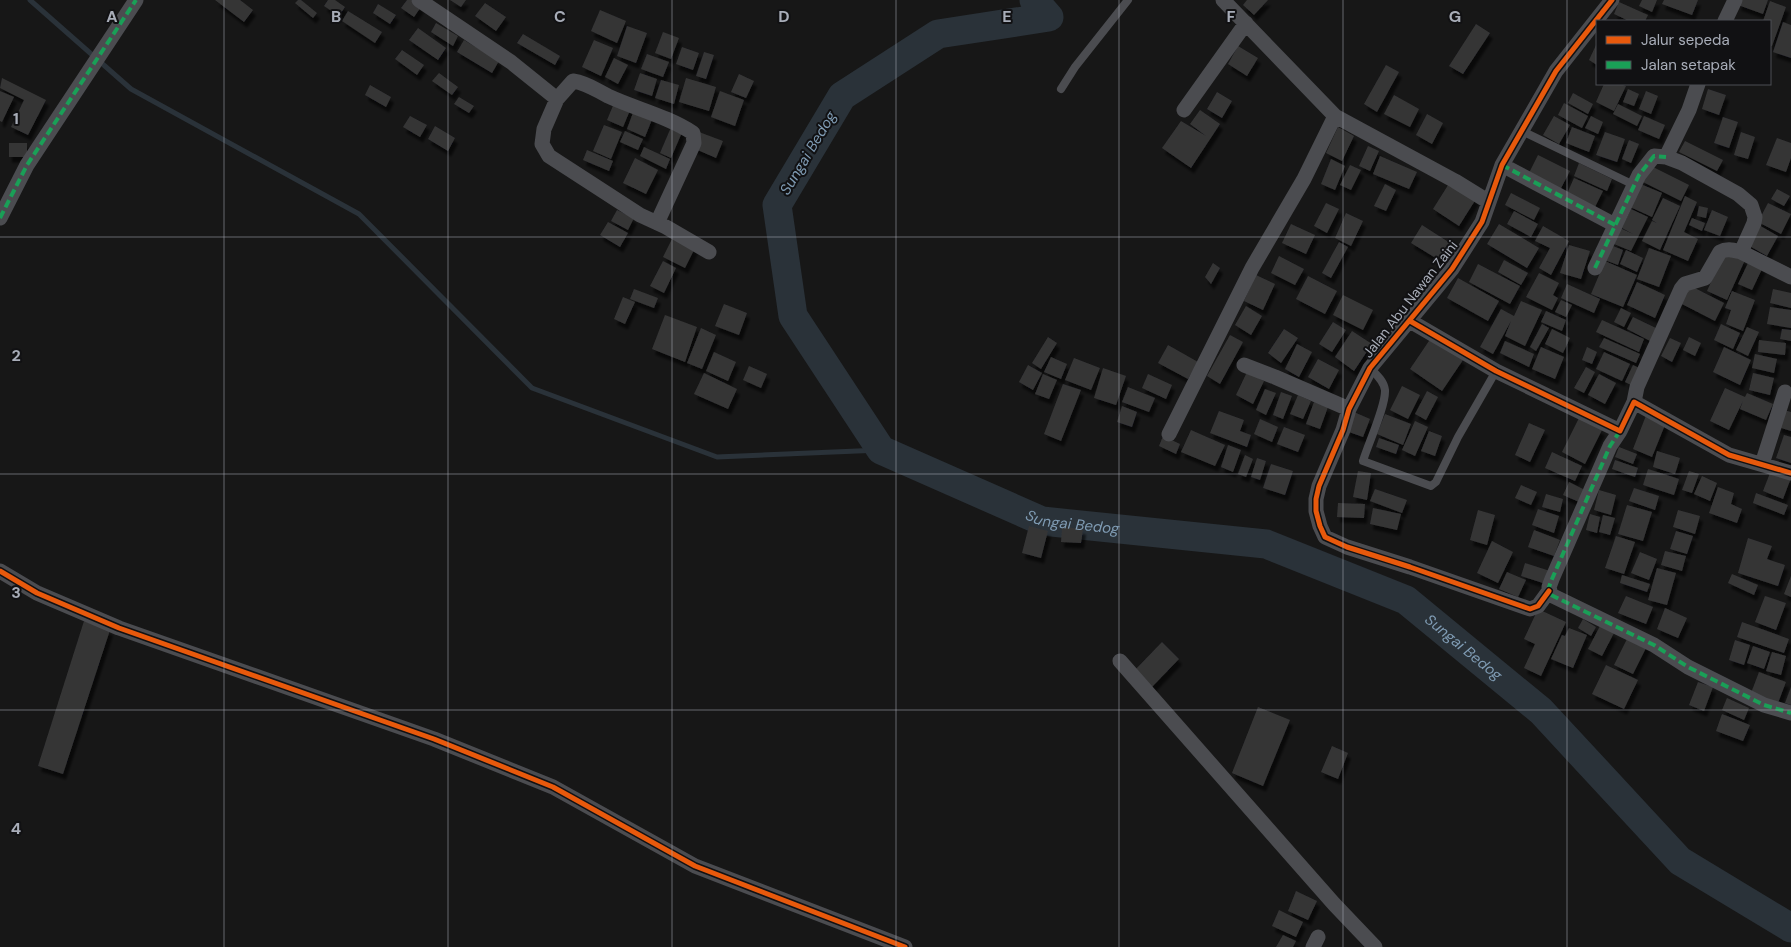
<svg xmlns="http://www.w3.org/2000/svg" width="1791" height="947" viewBox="0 0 1791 947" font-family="'DM Sans',sans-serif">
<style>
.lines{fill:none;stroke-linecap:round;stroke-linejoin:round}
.stream{stroke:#2a3239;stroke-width:5}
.river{stroke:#2a3239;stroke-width:29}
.building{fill:#353536;filter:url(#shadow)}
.lane{stroke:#4b4c50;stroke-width:8}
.street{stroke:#4b4c50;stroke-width:15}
.quiet{stroke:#1a9f57;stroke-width:4;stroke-dasharray:8 4;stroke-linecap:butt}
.cycleway-casing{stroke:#111113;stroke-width:8}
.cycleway{stroke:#e8590c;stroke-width:5}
.grid{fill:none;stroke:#a8adb8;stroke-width:1;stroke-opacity:0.55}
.labels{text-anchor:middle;stroke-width:4;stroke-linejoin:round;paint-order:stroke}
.street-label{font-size:14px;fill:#a8adb8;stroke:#111113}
.water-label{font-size:15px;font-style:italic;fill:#7f9bb3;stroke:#111113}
.grid-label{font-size:16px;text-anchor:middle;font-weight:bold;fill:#a8adb8;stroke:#111113;stroke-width:4;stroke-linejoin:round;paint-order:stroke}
</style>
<defs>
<filter id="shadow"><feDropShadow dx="3" dy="5.5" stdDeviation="1" flood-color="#0009"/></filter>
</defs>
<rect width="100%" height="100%" fill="#171717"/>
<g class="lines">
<path class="stream" d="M30,0L131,89L359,214L532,388L717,457L881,450"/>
<path class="river" id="s1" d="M1034,0L1049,17L938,34L842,96L777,205L793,316L881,450L1042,521L1266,544L1406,600L1541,711L1680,861L1791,928"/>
</g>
<path class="building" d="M215,0H240L253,10L244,22Z
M298,0H301L317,13L313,18L295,3Z
M328,0H335L345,7L339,16L324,6Z
M407,0H411L421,7L414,17L401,8Z
M450,0H466L461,7Z
M1247,0H1268L1254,15L1243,5Z
M1642,0H1657L1652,12L1639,6Z
M1664,0H1698L1692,15L1662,4Z
M1739,0H1768L1763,14L1738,5Z
M1770,1L1786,7L1772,46H1770V21H1763Z
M1619,2L1648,15L1645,21H1629L1614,14Z
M485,3L506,17L496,31L475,16Z
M378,4L396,15L390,24L373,13Z
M600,10L626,21L617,43L591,31Z
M348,11L382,32L375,43L342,21Z
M1783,22L1791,25V58L1773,52Z
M436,23L458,36L453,46L431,32Z
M1476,24L1490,33L1463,74L1449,66Z
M627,26L647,33L636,63L617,56Z
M418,28L446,48L438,60L409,40Z
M663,32L679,38L671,59L655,53Z
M523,34L560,56L555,65L517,43Z
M464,40L499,61L492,73L457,52Z
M594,40L613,48L601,76L582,67Z
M1597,43V65L1589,60Z
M1238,46L1258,58L1247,76L1228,64Z
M682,47L699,53L693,70L676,64Z
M402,50L424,65L417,75L395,59Z
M704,52L714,55L706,79L696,76Z
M647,54L669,62L663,77L641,69Z
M614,58L628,65L618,84L605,77Z
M1386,65L1399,72L1377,112L1364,104Z
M439,73L458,87L452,95L432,81Z
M640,73L657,79L652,96L634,90Z
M739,74L754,81L746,98L731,92Z
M2,78L46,100L28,135L11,127L24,100L0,88Z
M686,78L716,87L709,111L679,102Z
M661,80L679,85L674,104L655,98Z
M1604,84H1620L1626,86L1614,111L1596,102Z
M370,85L391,97L386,107L365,95Z
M1628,89L1639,94L1634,106L1623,102Z
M1708,89L1726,95L1719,115L1702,109Z
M0,91L14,97L2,122L0,121Z
M720,91L744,100L735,126L711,117Z
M1646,91L1658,96L1651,114L1639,109Z
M1217,92L1232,101L1222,118L1207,109Z
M1573,93L1593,104L1588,114L1568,103Z
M1394,95L1419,109L1410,127L1384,114Z
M459,97L474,106L469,113L454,104Z
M615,101L631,108L623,127L607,120Z
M1564,103L1588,116L1582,128L1558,115Z
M1618,104L1642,116L1637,126L1613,114Z
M634,110L653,117L645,137L627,129Z
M1200,110L1220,124L1191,168L1162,148L1181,121L1206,136L1190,124Z
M1427,114L1443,123L1432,144L1416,135Z
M410,116L427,125L420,137L403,127Z
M1554,116L1570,125L1559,144L1543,135Z
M1591,116L1603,122L1598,134L1585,128Z
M1644,116L1665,125L1659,139L1638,130Z
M1723,117L1738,122L1729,148L1714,143Z
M604,125L622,132L611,159L593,151Z
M672,125L683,130L671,158L660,153Z
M435,126L455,138L448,151L428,139Z
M1338,127L1354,136L1342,161L1326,153Z
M1572,127L1595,136L1589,152L1566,143Z
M625,131L643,139L638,150L620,142Z
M699,132L723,141L716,158L693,148Z
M1605,132L1625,139L1617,162L1596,155Z
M1741,132L1755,137L1748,159L1734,155Z
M1777,138L1791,143V158L1786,172L1766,165Z
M1629,140L1639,144L1631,163L1622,159Z
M1685,141L1723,160L1717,171L1679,152Z
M9,143H27V157H9Z
M1368,146L1379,151L1370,171L1359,166Z
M644,147L670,159L666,169L640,156Z
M587,150L613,161L609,171L583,160Z
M1538,155L1570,171L1559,192L1528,175Z
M1380,156L1417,172L1409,189L1373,174Z
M635,158L658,170L646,194L623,183Z
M1331,159L1345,166L1335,190L1321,184Z
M1579,163L1612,179L1607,191L1574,176Z
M1350,165L1361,170L1351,190L1340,185Z
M1649,165L1689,185L1681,201L1641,181Z
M1574,178L1603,191L1594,209L1566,196Z
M1450,182L1476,199L1459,226L1433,209Z
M1638,183L1662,193L1652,217L1628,206Z
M1385,184L1396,190L1386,211L1374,206Z
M1777,189L1790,196L1784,206L1771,199Z
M1511,193L1540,208L1534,220L1505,205Z
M1685,196L1697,202L1684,232L1698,239L1688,261L1663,250Z
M1663,198L1680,206L1660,250L1642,241L1652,221L1657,223L1652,220Z
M1326,203L1339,209L1327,233L1314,226Z
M1768,203L1791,214L1781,234L1758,222Z
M1699,206L1708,208L1706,218L1697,216Z
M1631,209L1648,217L1631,251L1614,244L1620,228L1633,234L1622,228Z
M617,210L634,218L628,230L611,221Z
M1712,210L1728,217L1720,236L1704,230Z
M1514,211L1538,224L1531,237L1507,224Z
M1346,213L1363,221L1351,246L1335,238Z
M1692,218L1705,223L1702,231L1689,225Z
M608,222L628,233L620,247L600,235Z
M1291,224L1315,235L1306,254L1282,243Z
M1499,224L1539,248L1527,268L1487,244Z
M1757,224L1778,236L1767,256L1746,244Z
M1422,225L1450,243L1439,260L1411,243Z
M1543,226L1569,241L1551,275L1539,268L1550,248L1535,241Z
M673,237L695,248L685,268L663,257Z
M1339,242L1348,247L1331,278L1322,273Z
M1608,244L1623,250L1618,265L1602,259Z
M1569,245L1590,251L1581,279L1560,273Z
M1649,248L1671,256L1659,287L1637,279Z
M1626,250L1643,258L1637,272L1620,264Z
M1725,251L1745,260L1727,300L1707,291Z
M1279,256L1304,269L1295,285L1271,273Z
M1504,260L1528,273L1521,285L1498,272Z
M663,261L676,268L664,293L650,286Z
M1605,261L1637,275L1623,307L1591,294Z
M1749,261L1763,267L1752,290L1738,284Z
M1213,263L1220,268L1211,284L1205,277Z
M1478,264L1520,286L1510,304L1469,282Z
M1539,273L1559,283L1553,295L1558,298L1552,310L1526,297Z
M1256,275L1275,284L1263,310L1244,301Z
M1308,276L1337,291L1325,314L1296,299Z
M1458,278L1499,301L1488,321L1447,298Z
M1637,282L1665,295L1655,318L1627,305Z
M1567,284L1600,299L1594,313L1561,298Z
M1687,284L1724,303L1715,321L1678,302Z
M634,289L658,298L654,308L630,299Z
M1773,289L1791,293V308L1770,303Z
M1732,291L1755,300L1743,331L1726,324L1731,310L1725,308Z
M1343,295L1373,310L1363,330L1333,315Z
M623,297L635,302L625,324L614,319Z
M1561,300L1572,305L1566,317L1555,312Z
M1521,301L1542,310L1525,346L1505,336L1511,321L1493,354L1480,347L1501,309L1514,316Z
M724,304L747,313L739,335L715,326Z
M1246,306L1262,316L1251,335L1235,325Z
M1770,307L1791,310V328L1767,324Z
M1621,308L1631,313L1624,327L1614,322Z
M1546,311L1566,320L1562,331L1541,322Z
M665,315L697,327L685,362L652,349Z
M1633,317L1658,329L1652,342L1627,329Z
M1602,320L1644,339L1639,352L1596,332Z
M1333,322L1346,330L1332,352L1319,344Z
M1542,324L1549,328L1536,351L1530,347Z
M1721,324L1740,333L1733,349L1714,340Z
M1747,327L1759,332L1748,356L1736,350Z
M701,328L716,335L702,369L687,363Z
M1284,329L1298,338L1281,363L1268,353Z
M1552,329L1570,338L1563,353L1545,344Z
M1782,329L1791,330V341L1780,339Z
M1352,331L1372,344L1354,371L1335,357Z
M1230,335L1243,342L1220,384L1207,376Z
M1048,337L1057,343L1041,369L1032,363Z
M1689,337L1701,343L1695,356L1683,350Z
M1431,338L1463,360L1442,391L1410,369Z
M1604,338L1640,354L1636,363L1599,347Z
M1670,338L1681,343L1672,362L1661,356Z
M1759,340L1786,343L1785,355L1758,352Z
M1505,341L1534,354L1529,367L1500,353Z
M1297,344L1312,352L1299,377L1285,369Z
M1168,345L1198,362L1188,379L1158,363Z
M1541,347L1564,357L1555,379L1532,369Z
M1587,347L1597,352L1592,364L1582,360Z
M1724,347L1751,360L1740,385L1713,372Z
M714,352L736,362L728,381L706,371Z
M1604,352L1630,364L1622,381L1596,369Z
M1755,354L1777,359L1774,373L1752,368Z
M1051,357L1067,364L1061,379L1044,372Z
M1074,358L1100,368L1091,390L1065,380Z
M1318,359L1339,370L1329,389L1308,377Z
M1028,365L1042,373L1033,390L1019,382Z
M1633,365L1643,370L1635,387L1625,382Z
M749,366L767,374L761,388L743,380Z
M1586,367L1595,372L1584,393L1574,388Z
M1103,368L1126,376L1116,405L1094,398Z
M1247,372L1264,381L1253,404L1236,395Z
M704,373L737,389L728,409L694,394Z
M1753,373L1774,378L1770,395L1749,390Z
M1043,374L1057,380L1049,399L1035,394Z
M1148,374L1172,385L1166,399L1142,388Z
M1599,374L1616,383L1605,404L1588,395Z
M1063,384L1081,390L1061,441L1044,434Z
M1402,386L1420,395L1408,419L1390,410Z
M1128,387L1155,398L1149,412L1122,402Z
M1725,388L1745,397L1747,393L1773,404L1766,420L1740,409L1743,401L1729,430L1710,421Z
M1265,389L1276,393L1266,415L1256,410Z
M1427,391L1438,397L1426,420L1415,414Z
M1281,392L1292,396L1283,419L1273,415Z
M1298,395L1311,401L1303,419L1290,414Z
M1314,402L1328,407L1320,429L1306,424Z
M1122,406L1137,412L1132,427L1117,422Z
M1784,410L1791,412V431L1778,427Z
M1219,411L1244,420L1240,431L1251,435L1247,447L1210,433Z
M1354,412L1370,419L1363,437L1346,431Z
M1647,413L1667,420L1652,457L1633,449Z
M1385,414L1411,424L1403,445L1377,434Z
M1579,418L1602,430L1585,464L1562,452Z
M1260,419L1278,427L1272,442L1254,434Z
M1415,421L1428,427L1415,456L1402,450Z
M1529,423L1545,430L1530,462L1515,455Z
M1284,427L1305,435L1298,452L1277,444Z
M1191,430L1225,445L1215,466L1181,452Z
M1429,431L1442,436L1435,456L1421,451Z
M1784,435L1791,437V463L1776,458Z
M1163,436L1180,444L1176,454L1159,446Z
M1379,438L1399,445L1396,454L1376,447Z
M1228,445L1241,450L1233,472L1221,467Z
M1619,447L1637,454L1633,464L1615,457Z
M1657,451L1680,458L1675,474L1653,467Z
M1552,452L1582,466L1575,481L1545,468Z
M1245,455L1253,459L1246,477L1238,474Z
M1257,458L1266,461L1260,480L1251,477Z
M1615,460L1638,468L1635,477L1612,469Z
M1271,464L1293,471L1285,495L1263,488Z
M1772,468L1791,478L1783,499L1763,491Z
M1648,469L1679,479L1674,495L1643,485Z
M1358,471L1371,473L1367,500L1353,497Z
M1689,471L1699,474L1692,493L1682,490Z
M1702,476L1717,483L1710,501L1694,494Z
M1569,482L1585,490L1579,502L1563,495Z
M1521,485L1537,492L1531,505L1515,498Z
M1718,487L1734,493L1731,504L1742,509L1737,523L1709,513Z
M1634,488L1659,496L1655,510L1629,501Z
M1375,489L1407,500L1402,513L1370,501Z
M1599,490L1616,495L1611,515L1594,510Z
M1756,493L1788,505L1784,515L1753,503Z
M1546,494L1563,499L1560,512L1542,507Z
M1338,503L1365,504L1364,518L1337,517Z
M1627,505L1652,512L1643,541L1618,534Z
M1373,508L1401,514L1397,530L1370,524Z
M1538,509L1559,516L1554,533L1532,525Z
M1478,510L1495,515L1487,545L1470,540Z
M1678,510L1700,516L1695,534L1673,527Z
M1590,514L1600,517L1597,533L1586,530Z
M1603,515L1615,518L1610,535L1599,532Z
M1029,526L1048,531L1041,558L1022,553Z
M1062,527L1083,529L1081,543L1061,542Z
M1534,530L1560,540L1554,556L1528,547Z
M1676,531L1693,536L1687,554L1670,549Z
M1616,536L1635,542L1624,574L1605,568Z
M1748,538L1772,546L1767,559L1785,565L1778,586L1738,573Z
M1492,541L1513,552L1498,583L1477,573Z
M1665,551L1686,556L1682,571L1661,565Z
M1640,552L1657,559L1649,580L1631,573Z
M1525,563L1550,571L1546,584L1521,576Z
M1657,568L1676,573L1667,605L1648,600Z
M1507,572L1526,580L1518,597L1499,589Z
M1732,574L1758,585L1754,595L1728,583Z
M1622,575L1650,584L1647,592L1620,583Z
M1791,576V597L1784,594Z
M1626,596L1653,607L1646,624L1618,613Z
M1765,596L1786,603L1776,630L1755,622Z
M1665,608L1687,618L1678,638L1657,629Z
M1538,609L1566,622L1541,676L1524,668L1535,644L1524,639Z
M1583,619L1596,627L1591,636L1578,628Z
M84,621L110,630L63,774L38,766Z
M1742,622L1789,639L1784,653L1737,637Z
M1600,626L1614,633L1602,656L1588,649Z
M1569,628L1587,635L1573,668L1551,659L1562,635L1565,636Z
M1629,635L1648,644L1633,674L1614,665Z
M1735,640L1750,645L1744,665L1729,660Z
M1162,642L1179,659L1151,688L1134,671Z
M1753,646L1770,652L1764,669L1747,663Z
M1772,652L1786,656L1781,675L1766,671Z
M1606,665L1638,680L1624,709L1592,694Z
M1759,672L1786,682L1778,703L1751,693Z
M1698,682L1713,687L1704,711L1689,705Z
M1791,687V705L1785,703Z
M1727,698L1749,708L1744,720L1722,710Z
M1258,707L1290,720L1263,786L1232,773Z
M1722,714L1750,725L1743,741L1716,731Z
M1332,746L1348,753L1338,779L1321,772Z
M1296,891L1317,901L1308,920L1288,911Z
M1279,910L1303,922L1296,937L1272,926Z
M1283,935L1296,941L1293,947H1276Z"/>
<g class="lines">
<path class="lane" d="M1061,89L1075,67L1128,0
M1522,131L1634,185
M1370,368C1376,374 1384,381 1385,390C1386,406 1368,444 1363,461L1431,486L1436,482L1458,437L1496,371"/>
<path class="street" d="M419,0L511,62L557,99L544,129L542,144L549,156L640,215L666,227L709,252
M1223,0L1335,116L1455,181L1489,202
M1725,21L1735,0
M557,99L573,81C587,83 596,90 608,96C636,109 667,116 693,133L694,143L657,223
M1184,110L1246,23
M1666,157L1689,110L1698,84
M1502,165L1615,225
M0,218L27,165L136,0
M1595,268L1639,175L1654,156L1666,157L1682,163L1738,194L1751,205L1755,217L1754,223L1741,252
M1410,321L1496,371L1620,431L1634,402L1729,455L1791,473
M1244,365L1275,377L1349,409
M1634,402L1637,387L1681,289L1685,284L1705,278L1720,252C1727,248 1733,250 1741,252L1791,277
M1620,431L1610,446L1552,579L1549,587L1551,595L1654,645L1688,667L1764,705L1791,713
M1169,434L1252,268L1304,179L1335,116
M1762,464L1785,392
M0,571L37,593L119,628L434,739L553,787L695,866L905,947
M1549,591L1538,606L1530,609L1410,567L1347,547L1325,537L1320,526L1316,511V499L1319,486L1343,430L1349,409L1370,368L1452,269L1482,222L1502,165L1556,71L1612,0
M1120,661L1334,904L1375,947
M1313,947L1318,937"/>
<path class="quiet" d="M1502,165L1615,225
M0,218L27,165L136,0
M1595,268L1639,175L1654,156L1666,157
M1620,431L1610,446L1552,579L1549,587L1551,595L1654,645L1688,667L1764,705L1791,713"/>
<defs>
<path id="cycleway" d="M1410,321L1496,371L1620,431L1634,402L1729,455L1791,473
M0,571L37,593L119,628L434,739L553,787L695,866L905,947
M1549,591L1538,606L1530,609L1410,567L1347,547L1325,537L1320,526L1316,511V499L1319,486L1343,430L1349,409L1370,368L1452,269L1482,222L1502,165L1556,71L1612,0"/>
</defs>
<use href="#cycleway" class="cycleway-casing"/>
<use href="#cycleway" class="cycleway"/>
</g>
<path class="grid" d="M224,0V947M448,0V947M672,0V947M896,0V947M1119,0V947M1343,0V947M1567,0V947M0,237H1791M0,474H1791M0,710H1791"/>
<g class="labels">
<g class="street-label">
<text transform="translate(1410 299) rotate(-52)" y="5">Jalan Abu Nawan Zaini</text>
</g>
<g class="water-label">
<text transform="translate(808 153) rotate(-59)" y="5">Sungai Bedog</text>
<text dy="5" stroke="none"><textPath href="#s1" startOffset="855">Sungai Bedog</textPath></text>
<text dy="5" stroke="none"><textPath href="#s1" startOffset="1275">Sungai Bedog</textPath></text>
</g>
</g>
<g class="grid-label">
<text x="112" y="22">A</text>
<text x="336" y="22">B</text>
<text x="560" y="22">C</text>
<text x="784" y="22">D</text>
<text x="1007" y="22">E</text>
<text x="1231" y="22">F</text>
<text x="1455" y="22">G</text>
<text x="16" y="124">1</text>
<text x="16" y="361">2</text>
<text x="16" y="598">3</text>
<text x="16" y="834">4</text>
</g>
<rect x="1596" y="20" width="175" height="65" fill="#111113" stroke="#4d4f55"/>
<rect x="1606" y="36" width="25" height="8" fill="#e8590c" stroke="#4d4f55"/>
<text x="1641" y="45" font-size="15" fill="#a8adb8">Jalur sepeda</text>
<rect x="1606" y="61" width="25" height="8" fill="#1a9f57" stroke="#4d4f55"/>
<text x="1641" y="70" font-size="15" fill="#a8adb8">Jalan setapak</text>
</svg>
